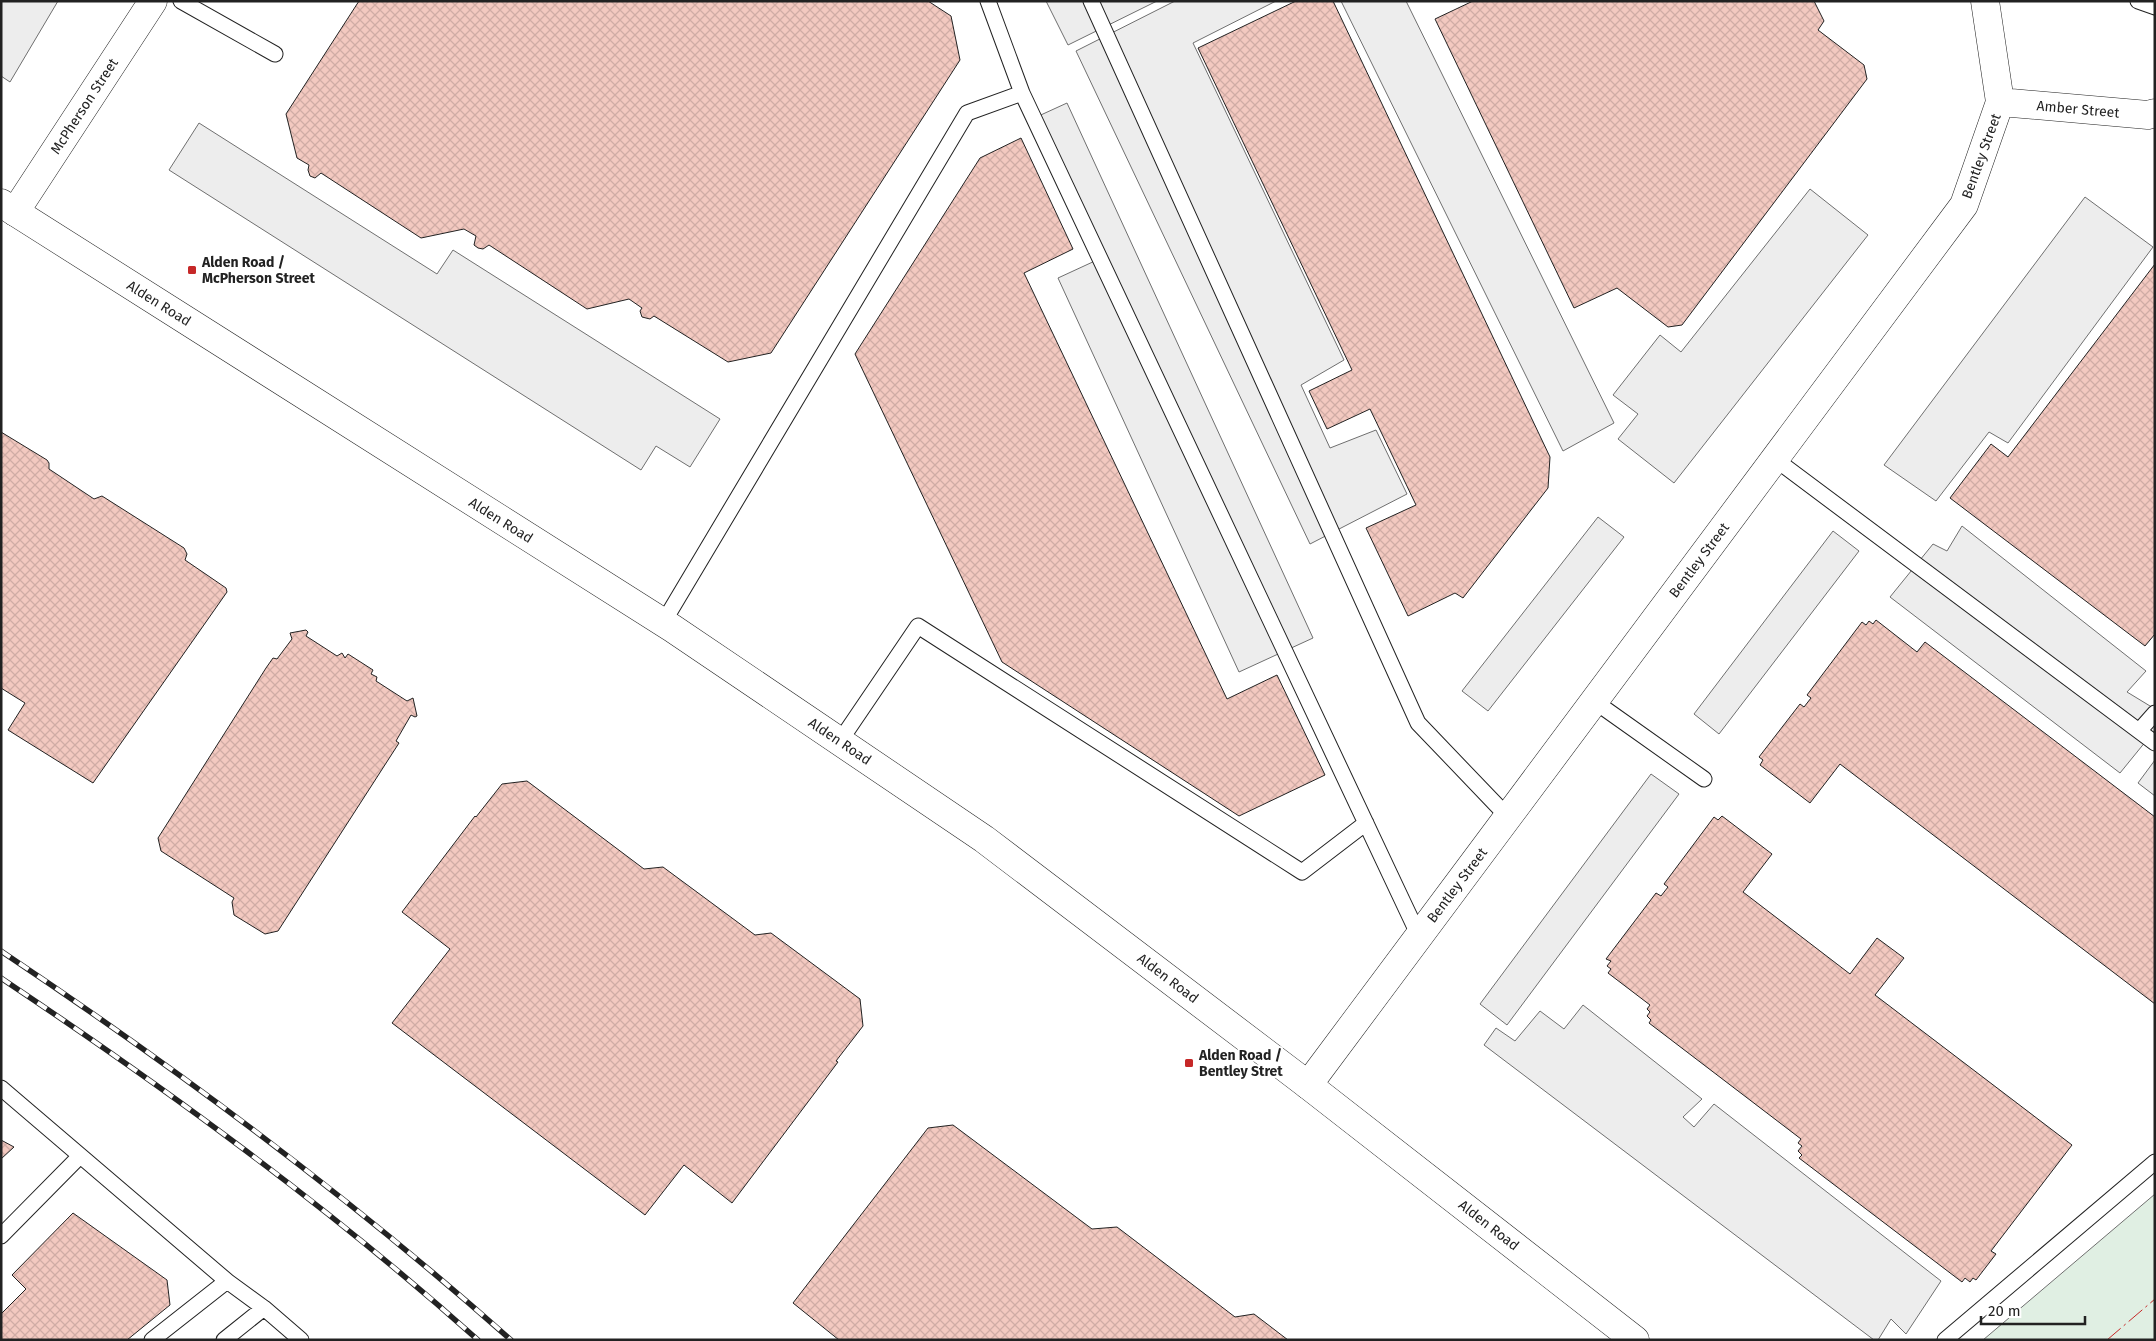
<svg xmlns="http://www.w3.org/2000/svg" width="2156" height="1341" viewBox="0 0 2156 1341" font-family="'Fira Sans',sans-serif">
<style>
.green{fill:#e0efe3;stroke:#6f6f6f}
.parking{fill:#ededed;stroke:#6f6f6f}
.building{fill:url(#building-cross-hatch);stroke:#222}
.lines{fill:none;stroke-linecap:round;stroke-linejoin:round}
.service-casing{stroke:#222;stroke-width:17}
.minor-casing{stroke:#222;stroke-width:29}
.secondary-casing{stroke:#222;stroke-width:29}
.service{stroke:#fff;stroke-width:15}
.minor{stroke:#fff;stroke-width:28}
.secondary{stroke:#fff;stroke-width:28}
.rail-casing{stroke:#222;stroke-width:5.5}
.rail{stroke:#fff;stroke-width:4;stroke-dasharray:11;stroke-linecap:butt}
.power{stroke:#c62828;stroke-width:1;stroke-dasharray:18 4 2.5 4;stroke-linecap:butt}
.poi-dot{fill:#c62828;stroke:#fff;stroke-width:2}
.labels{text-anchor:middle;stroke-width:4;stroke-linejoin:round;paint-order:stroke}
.street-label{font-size:14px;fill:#222;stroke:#fff}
.poi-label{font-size:14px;font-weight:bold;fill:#222;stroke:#fff;text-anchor:start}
</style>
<defs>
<pattern id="building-cross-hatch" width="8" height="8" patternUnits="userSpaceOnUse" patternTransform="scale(1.25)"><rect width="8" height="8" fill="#f3c9c0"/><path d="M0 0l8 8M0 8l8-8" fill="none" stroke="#d0aca5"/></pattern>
</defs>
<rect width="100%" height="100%" fill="#fff"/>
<path class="green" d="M2155,1194V1340H1983Z"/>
<path class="parking" d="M1,1H58L10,82L1,76Z
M1046,1H1157L1068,45Z
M1175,1H1276L1193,43L1344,360L1301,385L1330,448L1376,430L1407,494L1310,544L1076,51Z
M1341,1H1406L1614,423L1563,451Z
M1067,103L1313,638L1239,672L1058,278L1097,260L1032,119Z
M199,123L437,274L453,250L720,419L690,467L656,446L641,470L169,170Z
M1810,189L1868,235L1674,483L1618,439L1638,414L1613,395L1660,335L1681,352Z
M2085,197L2153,247L2008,443L1989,432L1936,501L1884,465Z
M1598,517L1624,537L1488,711L1462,691Z
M1962,526L2146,671L2127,692L2155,709V730L2120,773L1890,597L1933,544L1947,551Z
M1833,531L1859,551L1719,734L1694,714Z
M2155,760V796L2138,783Z
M1651,774L1679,794L1507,1025L1480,1004Z
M1583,1005L1702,1099L1683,1117L1694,1127L1714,1104L1941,1281L1906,1334L1891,1319L1878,1340H1874L1484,1045L1496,1028L1515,1041L1540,1011L1564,1029Z"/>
<path class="building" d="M359,1H928L951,16L960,60L771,353L728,362L654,316L650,319L642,317L640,311L642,308L629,299L587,309L489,245L483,249L478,248L474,245L476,236L464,229L421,238L321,173L315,178L310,176L308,170L309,165L297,158L286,114Z
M1296,1H1333L1550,457L1548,488L1463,598L1455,593L1408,616L1366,528L1416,505L1370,409L1327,429L1309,391L1352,370L1198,48Z
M1473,1H1814L1824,21L1818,30L1864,65L1867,79L1682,325L1668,327L1617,288L1574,308L1435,19Z
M1021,138L1073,249L1024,273L1227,699L1277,675L1325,775L1239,816L1002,662L855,354L980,158Z
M2155,264V634L2145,646L1950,498L1991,444L2008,457Z
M1,432L47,460L49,463V469L94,499L102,496L184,548L187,554L185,560L226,588L227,592L93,783L8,730L25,703L1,688Z
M1876,620L1917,652L1925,642L2155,817V1004L1840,764L1810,803L1760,765L1763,760L1759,757L1800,704L1804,707L1811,698L1807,695L1862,622L1866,625L1869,621L1873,624Z
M306,630L308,632L306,636L337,656L342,653L345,658L348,654L373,670L371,674L377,677L376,681L407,701L413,698L417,716L415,717L411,715L396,741L399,743L278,931L265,934L234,915L232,902L234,898L161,851L158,838L266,668L273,658L277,659L292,639L290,633Z
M527,781L644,869L663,867L755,935L771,933L860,999L863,1026L836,1061L838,1062L732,1203L684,1165L645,1215L392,1023L450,949L402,912L475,816L476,817L502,784Z
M1722,816L1772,854L1743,892L1850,974L1877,938L1904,958L1875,995L2072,1145L1991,1251L1996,1254L1976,1280L1973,1278L1970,1282L1965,1278L1962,1282L1799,1158L1802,1155L1798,1151L1802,1146L1798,1143L1801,1139L1649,1023L1651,1020L1647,1016L1650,1012L1647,1009L1650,1005L1608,973L1611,969L1607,966L1611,961L1606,959L1656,893L1661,896L1668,887L1664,884L1714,817L1718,820Z
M953,1125L1092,1229L1117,1227L1235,1317L1254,1314L1288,1340H839L793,1303L928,1128Z
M1,1140L14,1147L1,1159Z
M73,1213L167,1280L170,1305L127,1340H1V1314L26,1289L12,1275Z"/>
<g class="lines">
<defs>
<path id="service" d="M181,1L275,54
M988,1L1022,93
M1091,1L1418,723L1508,817
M2138,1L2155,7
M1775,459L2155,743
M663,623L967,113L1022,93L1419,936
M1594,701L1704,779
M2139,731L2155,713
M840,741L918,626L1302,872L1366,823
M1,1088L227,1281
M1,1236L80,1156
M152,1340L227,1281L264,1308
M224,1340L264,1308L301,1340
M1945,1340L2155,1162"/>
<path id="minor" d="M2000,102L2148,115L2155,113
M15,212L153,1
M1308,1085L1964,205L2000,102L1985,1"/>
<path id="secondary" d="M1,203L672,628L984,839L1308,1085L1635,1340"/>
</defs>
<use href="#service" class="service-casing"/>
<use href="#minor" class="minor-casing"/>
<use href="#secondary" class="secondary-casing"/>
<use href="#service" class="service"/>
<use href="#minor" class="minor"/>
<use href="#secondary" class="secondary"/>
<defs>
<path id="rail" d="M1,951C179,1070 351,1198 511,1340
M1,978C167,1089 329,1207 478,1340"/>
</defs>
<use href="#rail" class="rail-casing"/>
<use href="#rail" class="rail"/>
<path class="power" d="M2107,1340L2155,1299"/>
</g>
<g class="poi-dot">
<rect x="187" y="265" width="10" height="10" rx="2.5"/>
<rect x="1184" y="1058" width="10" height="10" rx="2.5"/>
</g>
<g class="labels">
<g class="street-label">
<text transform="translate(84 106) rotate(-57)" y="5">McPherson Street</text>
<text transform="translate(2078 109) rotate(5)" y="5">Amber Street</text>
<text transform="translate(1981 156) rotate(-70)" y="5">Bentley Street</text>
<text transform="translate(159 303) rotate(32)" y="5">Alden Road</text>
<text transform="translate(501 520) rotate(32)" y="5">Alden Road</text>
<text transform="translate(1699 560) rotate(-53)" y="5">Bentley Street</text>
<text transform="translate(840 741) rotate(34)" y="5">Alden Road</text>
<text transform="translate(1457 885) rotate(-53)" y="5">Bentley Street</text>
<text transform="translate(1168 978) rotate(37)" y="5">Alden Road</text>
<text transform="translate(1489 1225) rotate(38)" y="5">Alden Road</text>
</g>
<g class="poi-label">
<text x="202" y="267">Alden Road /<tspan x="202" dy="16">McPherson Street</tspan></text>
<text x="1199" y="1060">Alden Road /<tspan x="1199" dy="16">Bentley Stret</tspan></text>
</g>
</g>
<rect width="2156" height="1341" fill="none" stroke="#222222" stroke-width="5"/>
<path d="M1981 1316v8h104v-8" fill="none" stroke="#222222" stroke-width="2.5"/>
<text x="1988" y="1316" font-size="15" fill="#222222" stroke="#ffffff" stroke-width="4" paint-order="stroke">20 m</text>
</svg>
